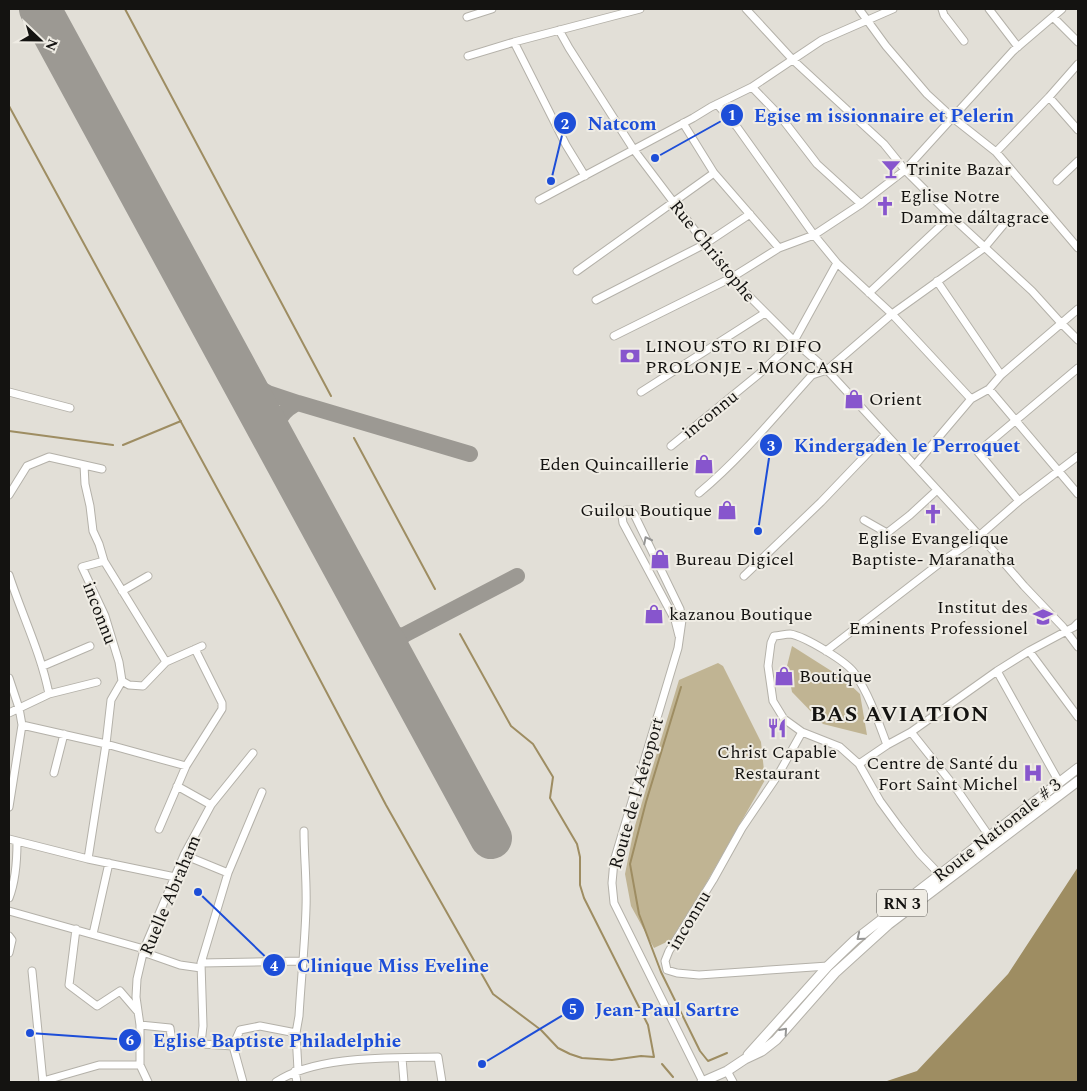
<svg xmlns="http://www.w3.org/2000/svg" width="1087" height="1091" viewBox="0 0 1087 1091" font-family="Spectral,serif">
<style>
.green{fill:#c0b493}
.water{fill:#9e8d62}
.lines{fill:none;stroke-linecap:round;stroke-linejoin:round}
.stream{stroke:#9e8d62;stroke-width:2}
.taxiway{stroke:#9c9993;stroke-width:16}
.runway{stroke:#9c9993;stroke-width:42}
.minor-casing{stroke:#b4b1a9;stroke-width:9}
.major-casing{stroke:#b4b1a9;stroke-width:11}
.minor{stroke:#fff;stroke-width:7}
.major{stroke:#fff;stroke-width:9}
.oneway{stroke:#959594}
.labels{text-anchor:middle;stroke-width:4;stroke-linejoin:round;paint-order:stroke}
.shield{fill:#efece4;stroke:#565450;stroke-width:1}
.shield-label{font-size:16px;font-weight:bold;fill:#141311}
.poi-label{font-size:18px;fill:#141311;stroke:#efece4;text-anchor:start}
.street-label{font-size:18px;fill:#141311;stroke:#efece4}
.district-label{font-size:22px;font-weight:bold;letter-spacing:1px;fill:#141311;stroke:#efece4}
.leader{fill:none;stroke:#1d4ed8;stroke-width:2}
.callout-dot{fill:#1d4ed8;stroke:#efece4;stroke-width:2}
.mark-label{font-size:15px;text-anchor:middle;font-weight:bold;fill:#fff}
.callout-label{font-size:19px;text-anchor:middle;font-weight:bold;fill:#1d4ed8;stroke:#efece4;stroke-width:4;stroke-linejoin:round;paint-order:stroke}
</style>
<rect width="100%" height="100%" fill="#e2dfd7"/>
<path class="green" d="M792,646L844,679L860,694L867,735L823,724L792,692L787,666Z
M718,663L723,666L761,742L765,780L675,938L654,948L631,906L625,874L634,829L679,680Z"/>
<path class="water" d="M1078,867V1082H884L917,1071L1008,974Z"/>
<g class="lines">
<path class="stream" d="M125,9L331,396
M9,106L279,602L386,805L493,994L541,1030L558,1048L570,1054L582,1058L612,1060L641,1056L654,1057L648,1025L584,898L580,885V857L577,844L550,798L553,777L533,744L511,726L460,634
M9,431L113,445
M354,438L435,589
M123,445L181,421
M681,687L646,802L630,864L639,914L661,972L700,1051L708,1061L727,1053
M662,1064L673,1077"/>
<path class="taxiway" d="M241,378L268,393L298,403L470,454
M274,439C276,422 282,410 298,403
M376,627L390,636L404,635
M396,662V644L404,635L517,576"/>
<path class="runway" d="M40,9L491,838"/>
<defs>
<path id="minor" d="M746,9L793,60L884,144L905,170L951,216L1032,291L1061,323L1078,340
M859,9L886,46L927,94L953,118L996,152L1078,248
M942,9L944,15L964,41
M989,9L1018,47
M467,17L492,9
M1053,17L1078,42
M559,30L569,48L634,150L731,278L794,341L827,370L999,557L1024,586L1063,627L1078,647
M514,42L566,145L585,176
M468,56L514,42L640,9
M752,87L822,40L893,9
M1049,97L1078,130
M717,104L737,127L814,235L837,263L892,314L971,399
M683,123L714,173L779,248
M996,152L1049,97L1078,64
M1057,181L1078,161
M539,200L693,118L711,107L752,87L780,116L817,164L861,204
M577,271L714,173
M937,281L1001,375
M869,293L951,216
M596,300L705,244L750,214
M614,336L731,278L779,248L814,235L861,204L905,170L1013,51L1062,9
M989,389L1078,494
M9,392L70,408
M641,392L765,313
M671,446L759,374L794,341L837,263
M84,465L85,484L90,506L93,531L99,544L104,561L166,662L143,686L129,685L122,681
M915,465L971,399L989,389L1001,375L1078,309
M699,493C741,458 775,416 812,375L827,370L892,314L984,248L1004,224
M9,495L27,466L49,457L102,469
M1019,501L978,452L1078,368
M864,520L887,533L910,515L936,491
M9,575C22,615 41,653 49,694
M744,576L821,502L886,434
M122,591L148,576
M679,636L675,620L623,523L622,516L626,510H630L634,514L680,609L682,620L678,648L614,861L612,883L614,903L703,1082
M826,651L940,563L979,536L1019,501L1078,456
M1029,651L1078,717
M166,662L202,646
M43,666L90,646
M997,671L1059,782
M9,678L19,708L22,725L9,807
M9,713L49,694L97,682
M22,725L106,744L186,766
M802,732L778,775L742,828L713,880L669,951L665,961L667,970L677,973L699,975L828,966
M911,732L958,791L989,836
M887,745C878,721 870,696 855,674C848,662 804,636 790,634C785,634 779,636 774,636L771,643L768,666L773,701L784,719L802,732L840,747L859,764L880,801L899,827L920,854L943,878
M859,764L887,745L911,732L997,671L1029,651L1074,627L1078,623
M54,773L64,734
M177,786L211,805
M159,829L186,766L222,709V703L195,649
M9,839L88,859L175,877
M184,855L228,873
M88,859L106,744L111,700L122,681L119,662L105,616L82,567L104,561
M9,898C16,880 17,861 17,842
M9,911L144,949
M76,929L69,985L97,1006L120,991L138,1012
M93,934L109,863
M9,936L12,940L9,953
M143,952L180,965L201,968
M201,963L302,961
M32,971L43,1082
M140,1025L170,1028L172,1042L233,1046
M201,1043L203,1026L201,963L228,873L262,792
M402,1058L404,1082
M298,1070L296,1033L299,1016C301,980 305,944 306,908C307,882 304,857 304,831
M295,1071L297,1082
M727,1071L733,1082
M43,1081L99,1065H140
M148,1082L140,1065V1025L136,997L137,979L144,949L184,855L211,805L253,753
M243,1082L233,1046L240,1030L260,1026L296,1033
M276,1082C316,1055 391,1058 438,1057L442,1082"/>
<path id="major" d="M748,1055L828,966L855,940L1078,768
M702,1082L727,1071L745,1059L762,1051L776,1040L835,973L889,924L1078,781"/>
</defs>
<use href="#minor" class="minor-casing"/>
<use href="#major" class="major-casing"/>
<use href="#minor" class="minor"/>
<use href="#major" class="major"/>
</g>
<defs><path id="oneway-chevron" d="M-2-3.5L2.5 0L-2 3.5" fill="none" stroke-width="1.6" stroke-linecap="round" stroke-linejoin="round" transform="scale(1.25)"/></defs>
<g class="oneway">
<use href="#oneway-chevron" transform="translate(647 540) rotate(-117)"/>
<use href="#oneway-chevron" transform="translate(860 937) rotate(141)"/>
<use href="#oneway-chevron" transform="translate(784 1031) rotate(-48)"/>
</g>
<defs>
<symbol id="bar-bare" viewBox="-9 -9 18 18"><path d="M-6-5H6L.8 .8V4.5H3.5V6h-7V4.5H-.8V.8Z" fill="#8755cd" stroke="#efece4" stroke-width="2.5" paint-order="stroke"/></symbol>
<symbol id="church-bare" viewBox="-9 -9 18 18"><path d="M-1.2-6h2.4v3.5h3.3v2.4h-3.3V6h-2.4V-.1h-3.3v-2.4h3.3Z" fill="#8755cd" stroke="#efece4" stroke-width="2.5" paint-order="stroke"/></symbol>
<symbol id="bank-bare" viewBox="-9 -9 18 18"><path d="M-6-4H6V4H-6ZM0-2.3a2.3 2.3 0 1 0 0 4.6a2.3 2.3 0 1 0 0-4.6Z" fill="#8755cd" stroke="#efece4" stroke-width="2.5" paint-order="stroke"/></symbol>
<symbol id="shop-bare" viewBox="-9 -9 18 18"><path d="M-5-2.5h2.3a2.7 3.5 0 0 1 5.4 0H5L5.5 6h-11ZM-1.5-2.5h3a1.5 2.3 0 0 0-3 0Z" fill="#8755cd" stroke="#efece4" stroke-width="2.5" paint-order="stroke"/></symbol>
<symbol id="university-bare" viewBox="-9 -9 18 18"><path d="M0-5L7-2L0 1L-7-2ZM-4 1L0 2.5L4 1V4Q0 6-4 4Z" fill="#8755cd" stroke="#efece4" stroke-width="2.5" paint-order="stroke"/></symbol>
<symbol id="restaurant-bare" viewBox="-9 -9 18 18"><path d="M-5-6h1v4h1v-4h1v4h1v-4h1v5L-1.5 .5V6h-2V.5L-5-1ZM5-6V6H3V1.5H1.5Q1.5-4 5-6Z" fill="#8755cd" stroke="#efece4" stroke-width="2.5" paint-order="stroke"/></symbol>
<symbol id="hospital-bare" viewBox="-9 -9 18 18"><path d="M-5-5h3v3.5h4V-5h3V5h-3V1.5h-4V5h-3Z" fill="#8755cd" stroke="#efece4" stroke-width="2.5" paint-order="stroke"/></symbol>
</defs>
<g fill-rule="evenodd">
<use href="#bar-bare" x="877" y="155" width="28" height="28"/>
<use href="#church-bare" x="871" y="192" width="28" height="28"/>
<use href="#bank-bare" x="616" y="342" width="28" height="28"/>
<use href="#shop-bare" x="840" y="385" width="28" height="28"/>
<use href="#shop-bare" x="690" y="450" width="28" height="28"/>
<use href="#shop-bare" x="713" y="496" width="28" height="28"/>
<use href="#church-bare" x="919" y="500" width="28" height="28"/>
<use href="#shop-bare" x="646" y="545" width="28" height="28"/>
<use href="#shop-bare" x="640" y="600" width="28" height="28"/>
<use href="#university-bare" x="1029" y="603" width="28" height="28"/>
<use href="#shop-bare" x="770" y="662" width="28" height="28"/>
<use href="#restaurant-bare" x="763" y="714" width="28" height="28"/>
<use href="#hospital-bare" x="1019" y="759" width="28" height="28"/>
</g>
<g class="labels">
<rect class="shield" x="877" y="889.5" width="50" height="27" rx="4"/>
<g class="shield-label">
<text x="902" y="909">RN 3</text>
</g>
<g class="poi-label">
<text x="906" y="175">Trinite Bazar</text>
<text x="900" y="202">Eglise Notre<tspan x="900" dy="21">Damme dáltagrace</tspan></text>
<text x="645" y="352">LINOU STO RI DIFO<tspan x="645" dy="21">PROLONJE - MONCASH</tspan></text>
<text x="869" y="405">Orient</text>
<text x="689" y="470" text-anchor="end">Eden Quincaillerie</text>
<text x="712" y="516" text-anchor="end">Guilou Boutique</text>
<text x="933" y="544" text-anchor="middle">Eglise Evangelique<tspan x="933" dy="21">Baptiste- Maranatha</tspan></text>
<text x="675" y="565">Bureau Digicel</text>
<text x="1028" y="613" text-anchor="end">Institut des<tspan x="1028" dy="21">Eminents Professionel</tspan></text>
<text x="669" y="620">kazanou Boutique</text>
<text x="799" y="682">Boutique</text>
<text x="777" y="758" text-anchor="middle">Christ Capable<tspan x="777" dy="21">Restaurant</tspan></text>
<text x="1018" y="769" text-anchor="end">Centre de Santé du<tspan x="1018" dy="21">Fort Saint Michel</tspan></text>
</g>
<g class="street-label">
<text transform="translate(713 251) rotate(51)" y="6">Rue Christophe</text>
<text transform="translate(710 414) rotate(-39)" y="6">inconnu</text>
<text transform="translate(100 613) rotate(69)" y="6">inconnu</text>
<text transform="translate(636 793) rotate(-74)" y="6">Route de l'Aéroport</text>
<text transform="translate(997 830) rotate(-38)" y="6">Route Nationale # 3</text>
<text transform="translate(170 895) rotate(-67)" y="6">Ruelle Abraham</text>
<text transform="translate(689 920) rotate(-59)" y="6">inconnu</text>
</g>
<g class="district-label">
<text x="900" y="721">BAS AVIATION</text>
</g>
</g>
<path class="leader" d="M655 158L732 115M551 181L565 123M758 531L771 445M198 892L274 965M482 1064L573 1009M30 1033L130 1040"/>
<g class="callout-dot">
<circle cx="655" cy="158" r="5"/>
<circle cx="551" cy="181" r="5"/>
<circle cx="758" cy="531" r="5"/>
<circle cx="198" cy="892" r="5"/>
<circle cx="482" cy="1064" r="5"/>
<circle cx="30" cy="1033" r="5"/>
<circle cx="732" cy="115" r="12"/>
<circle cx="565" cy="123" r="12"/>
<circle cx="771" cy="445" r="12"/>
<circle cx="274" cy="965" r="12"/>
<circle cx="573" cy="1009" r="12"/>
<circle cx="130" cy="1040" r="12"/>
</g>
<g class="mark-label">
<text x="732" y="120">1</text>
<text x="565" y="129">2</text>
<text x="771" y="451">3</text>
<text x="274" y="971">4</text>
<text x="573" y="1014">5</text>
<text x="130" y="1045">6</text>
</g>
<g class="callout-label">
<text x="884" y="122">Egise m issionnaire et Pelerin</text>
<text x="622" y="130">Natcom</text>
<text x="907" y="452">Kindergaden le Perroquet</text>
<text x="393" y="972">Clinique Miss Eveline</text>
<text x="667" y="1016">Jean-Paul Sartre</text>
<text x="277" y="1047">Eglise Baptiste Philadelphie</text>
</g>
<rect width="1087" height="1091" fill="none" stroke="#141311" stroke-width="20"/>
<g transform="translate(40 40) rotate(112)" stroke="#efece4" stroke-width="4" paint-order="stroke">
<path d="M0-4L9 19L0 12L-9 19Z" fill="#141311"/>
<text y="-8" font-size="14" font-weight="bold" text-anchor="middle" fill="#141311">N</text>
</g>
</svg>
